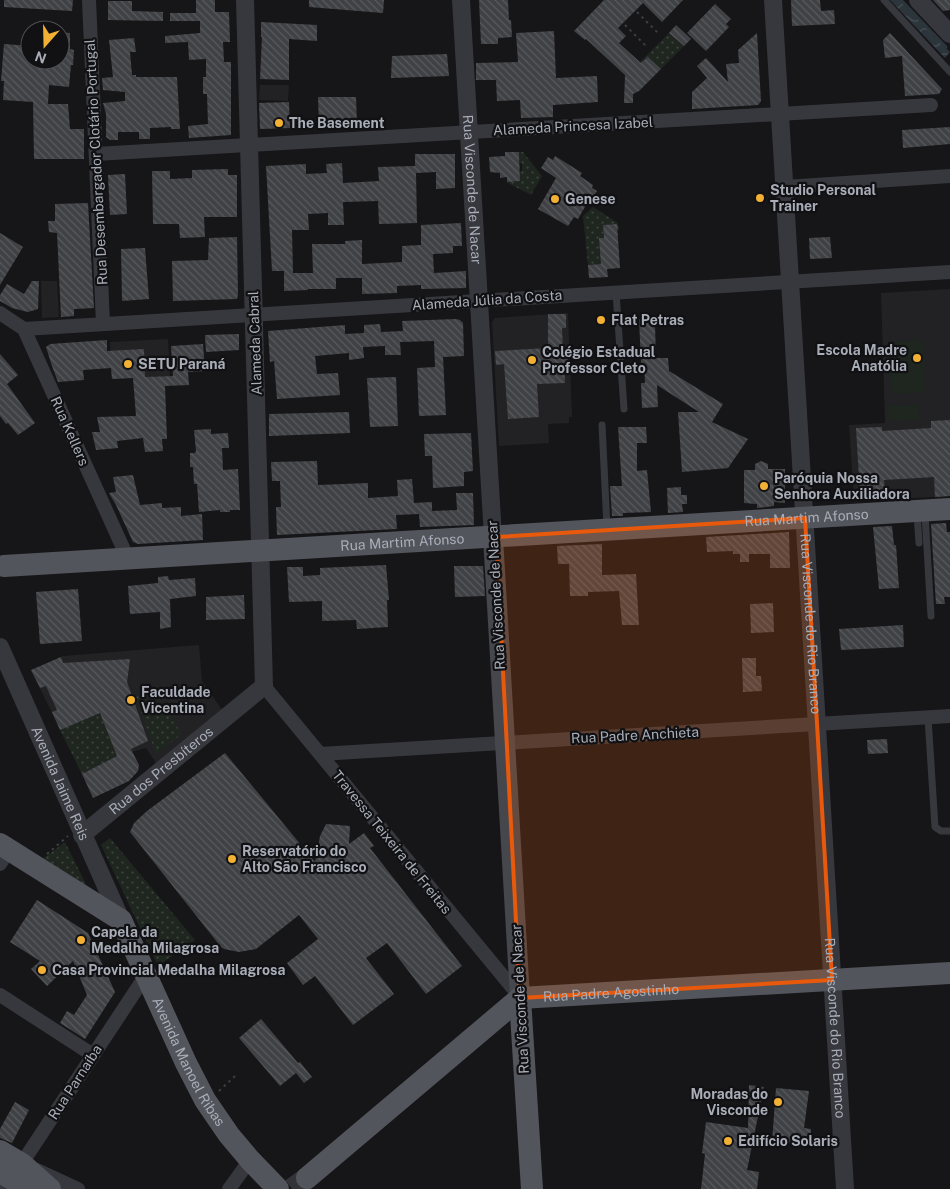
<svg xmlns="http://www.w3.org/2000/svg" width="950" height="1189" viewBox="0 0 950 1189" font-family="'Public Sans',sans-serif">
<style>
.built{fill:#222225}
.green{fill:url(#green-dots)}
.pitch{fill:#1e261f}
.water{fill:url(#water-waves)}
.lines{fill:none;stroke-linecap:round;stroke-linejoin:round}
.stream{stroke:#2c353c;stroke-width:3}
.building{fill:url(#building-back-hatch)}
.primary-tunnel{stroke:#333438;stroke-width:22;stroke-dasharray:22 11;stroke-linecap:butt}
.path{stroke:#3d3f44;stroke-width:2;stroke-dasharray:2.5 4;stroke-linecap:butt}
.service{stroke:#37383d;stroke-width:7}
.minor{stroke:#37383d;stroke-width:14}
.tertiary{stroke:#37383d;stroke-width:18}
.secondary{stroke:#45474d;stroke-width:20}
.primary{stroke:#53555c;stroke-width:22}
.marked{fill:#e8590c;fill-opacity:0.2;stroke:#e8590c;stroke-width:4;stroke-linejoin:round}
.poi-dot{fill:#f2b134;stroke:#111113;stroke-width:2}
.labels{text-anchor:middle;stroke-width:4.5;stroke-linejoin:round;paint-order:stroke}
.poi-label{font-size:14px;font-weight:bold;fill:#a8adb8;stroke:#111113;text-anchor:start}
.street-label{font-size:14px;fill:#a8adb8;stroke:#111113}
</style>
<defs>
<pattern id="green-dots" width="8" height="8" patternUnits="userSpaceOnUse" patternTransform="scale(1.25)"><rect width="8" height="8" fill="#1e261f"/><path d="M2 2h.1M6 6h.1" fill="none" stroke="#3c433d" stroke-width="1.8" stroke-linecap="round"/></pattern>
<pattern id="water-waves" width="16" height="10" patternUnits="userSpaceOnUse" patternTransform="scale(1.25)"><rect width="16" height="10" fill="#2c353c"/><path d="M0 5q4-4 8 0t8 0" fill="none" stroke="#485056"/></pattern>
<pattern id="building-back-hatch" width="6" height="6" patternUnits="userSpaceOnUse" patternTransform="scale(1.25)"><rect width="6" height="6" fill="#404145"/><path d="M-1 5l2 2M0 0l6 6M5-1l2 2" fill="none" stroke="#595a5e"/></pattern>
</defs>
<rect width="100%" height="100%" fill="#161618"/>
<path class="built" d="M260,85H289L288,101L259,100Z
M41,281H57L59,317L42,318Z
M950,289V496L854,501L849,425L885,423L881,293Z
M568,313L572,417H569V423L548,424L549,443L499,446L492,322L495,318Z
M168,339L170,376L112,379L110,342Z
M199,645L202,681L225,714L158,766L146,748L117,756L82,774L31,670L63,656Z"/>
<path class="green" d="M669,33L684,46L661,69L648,57L625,80V77Z
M519,152H523L542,176L531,195L506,182L520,181V171H522V163H520Z
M593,207L618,223L619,230H617L616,224L603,225L605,264L588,265L583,216Z
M137,693L168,713L182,734L156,754L135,696Z
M100,713L117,756L82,774L60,730Z
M110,838L195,940L158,966L101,845Z
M65,842L86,884L82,886L40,861Z"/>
<path class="pitch" d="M924,340L925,392L891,394L889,342Z
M918,405L919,420L889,422L888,406Z"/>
<path class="water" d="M890,0H900L950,52L945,58Z"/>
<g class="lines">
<path class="stream" d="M901,0L946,47"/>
</g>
<path class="building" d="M4,0H73L72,11L4,7Z
M196,0H215V12H229L230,42H223L224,62H231V135L189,138L188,126L208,124L207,94H203V77H206V59L189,60L188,42L165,43V36L200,33V21H170V13H196Z
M309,0H384L383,13L309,7Z
M479,0H508L509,20H511L512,37L498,38V44H481Z
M604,0H683L662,22L643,3L618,28L626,36L619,43L641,63L648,57L661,69L639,91L633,94V103H624L625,75L586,39L585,40L574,31Z
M791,0H820L821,11L834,10L835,24L792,26Z
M933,0H950V10L943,11Z
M108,1H132V11L163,12V21L108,20Z
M715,4L731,19L726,24L729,27L706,51L687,33Z
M261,22L317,25V41L289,39V80L260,79L262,37H261Z
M676,25L691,39L684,46L669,33Z
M554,31L556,78L597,76L598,102L553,105V117L521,118L520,100L497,101L496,80H476V63L518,62L516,33Z
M60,32L70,33V49L74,50L73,65H71L69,87L49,85L48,104H68L70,129H84V159H34L33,102L3,100L4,81H1L4,44L30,46V60H60Z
M757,33L761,101L758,105L692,109V92L707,78L697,66L706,58L728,82L726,64L739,63L738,50Z
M890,33L942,89L939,94L905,96L902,56L885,58L883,40Z
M134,38L136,52H130L132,75H136V77H177L180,129H171V127L150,128V139H139V132H118V140H110L106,137V114L103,103L125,101V92L103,90L102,78L113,77L109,40Z
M447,54L449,76L391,78L392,56Z
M318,97H356L357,125L319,126Z
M289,102L290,128L260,129L259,103Z
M950,127V144L903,148L902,130Z
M505,152H519L520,181L507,182V177L500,178V173L490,172L489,157L505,156Z
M415,154H455V188L436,189V172L416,173L417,223L379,224L378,201L343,202L344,225H328V213L308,214L309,230H292L293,273H313L312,244H345V241L362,240V264L402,262V246L421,245V225L461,223L462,246H453V253L433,254L434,273L466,271V288L421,289V285L397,286V293L362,294V278H336V289H308V290L284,291V271H272L266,166L306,164V174L327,173L326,164L342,163L343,183L379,181L378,167L415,166Z
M555,156L582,173L580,176L593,185L592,188L597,191L592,199L590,198L578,219L574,217L568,226L538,209L556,178L541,168L548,157L553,160Z
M228,169V175H237V217H204L205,237L180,238L179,224H153L152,171H170V179L192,178V170Z
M125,174L127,214L110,215L108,175Z
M88,203L94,308L74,309V316L61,317L57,233L49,232L48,221H55V204Z
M617,224L620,268L607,269L608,277L589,278L588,265L601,264L599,238H604L603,225Z
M0,233L23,247L0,285Z
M237,237L238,295L237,299L173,301L172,261L208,260L209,238Z
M830,237L832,258L810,259L809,238Z
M145,248L149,299L122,301L121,249Z
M32,281H39L38,309L28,312L12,308L0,301V295L7,284L24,294Z
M548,314H566V328H562L563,349H568V364L564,365L565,383L537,384L539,417L508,419L504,364L496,365L495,351L548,348Z
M652,318L653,325H655L656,358H668L669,371L723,404L712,422L748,439L728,468L682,472L678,412H699L657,385L658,407L642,408L641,383H645L644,363H641L639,319Z
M456,319L460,320L463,323L464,356L443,357L446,415L419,416L417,368L435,367L434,341L400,342L401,355H385V346L363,347L364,358L349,360V353L315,356L317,374L338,373L340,395L277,399L274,361L270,362L268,331L345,325V334L364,333V325L380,324L381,332L403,331L402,321Z
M239,334V350L206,352L205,335Z
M107,340V351L144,349L145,377L173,376L171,346L203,344L205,371L188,372L189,385L165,386L167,439H162L163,451L145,452L143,438L117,441L118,448L96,450L92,432H100L97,417L136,416L133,378L112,379L111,368L83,370L84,380L58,382L52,366L46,347L50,344Z
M0,354L18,375L7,384L35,423L18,435L8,423L6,424L0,416Z
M396,377L398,426L370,427L367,378Z
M349,412L350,433L269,436V414Z
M950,420V496L935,497L934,477L884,480L885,493L860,495L856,428L882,427V431L931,428V421Z
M618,427H646L647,443H637V471L647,470L651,512L623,513V516H612L610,486H622Z
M211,429V434L228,433L229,448H222L223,470L238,469L240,510H230V512H220V510L199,512L197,484H194L193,467H190V453H195L196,451L194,430Z
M471,433L473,471L464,472V486L433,488L432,456H425L424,434Z
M317,461L318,485L368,483V498L398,496L397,480L412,479L414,503L432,502V511L457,510L456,493H473L474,525L420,527L419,514L396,515L397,529L277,535L276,507H281L280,481H272L271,462Z
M761,461L768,464V469H785V503L774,502V506L757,508V504L744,503V470H755V464Z
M133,475L140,505L162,503V508L181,507V516L202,514L203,540L138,544L133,542L116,505L109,493L116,492L113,477Z
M681,487V495H687V504H682L683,512L668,513L667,488Z
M946,523L947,532H950V597H944L945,604H936L931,524Z
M892,526L894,545H896L899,588L879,589L873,527Z
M789,532L790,568H770V554H749V562H740V554H733V551L707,552L706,537Z
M602,544V575L636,574L639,625H622L619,591L588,592V596H570L569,564H558L557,546Z
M386,565L389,600H387L388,627L357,629L356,620L322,621V601L289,602L287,567H303V576L320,575V568Z
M454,566H483L485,596L455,597Z
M168,576L169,580L195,578L196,596L170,599L171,627L160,629V612L130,614L128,586L158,583V577Z
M78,589L82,641L40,644L36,592Z
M244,595L245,619L206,620V597Z
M773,603L774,632L751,633L750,604Z
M903,625L904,647L841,650L839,629Z
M61,657L63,663L130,659L127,682L148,741L131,749L139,765L138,771L129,781L93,798L82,774L117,756L100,713L60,730L52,712L57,710L46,686L40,688L31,670Z
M742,658H756V676H761L762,691L743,692Z
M887,739L888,753L868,754L867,740Z
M225,753L315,862L320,836L326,824L350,826L349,844L364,833L374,846L370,848L462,966L426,994L387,943L366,958L394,994L353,1025L315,976L303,985L287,963L318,939L299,915L256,949L239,952L224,949L221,947L130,832L134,823L147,811Z
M37,900L88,933L115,992L85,1039L60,1023L67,1011L74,1015L87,995L73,961L47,986L31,969L40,961L10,942Z
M261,1019L298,1063L300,1062L312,1077L304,1083L296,1073L280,1086L239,1038Z
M749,1085L764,1087L747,1170L759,1172L757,1189H701L705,1154L702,1153L706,1122L748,1128Z
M776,1088L809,1091L804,1128L811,1129V1145L772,1142Z
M15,1102L29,1110L12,1143L0,1138V1129Z"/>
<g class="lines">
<path class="primary-tunnel" d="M292,1189L307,1178"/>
<path class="path" d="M637,12L659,34
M625,25L646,46
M47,854L68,836
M219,1091L235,1076"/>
<path class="service" d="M884,0L950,72
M616,292L624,409
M602,425L607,527
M917,513L919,543
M925,514L931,616
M928,718L935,827L941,831H950"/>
<path class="minor" d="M89,0L103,324
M96,154L931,105
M785,187L950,176
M0,313L24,329L128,559
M24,329L950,272
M264,686L520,997
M320,754L950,716
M0,864L9,850
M0,995L93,1055
M37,1170L78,1189
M5,1189L146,975
M229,1189L250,1160"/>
<g class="tertiary">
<path id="s1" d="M461,0L493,537"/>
<path id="s2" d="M773,0L845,1189"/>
<path d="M918,0L950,34"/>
<path id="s3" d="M0,647L121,920"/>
<path id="s4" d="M82,835L264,686L245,0"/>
</g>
<path class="secondary" d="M493,537L520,998"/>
<g class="primary">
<path id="s5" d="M4,566L950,509"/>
<path id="s6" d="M0,844L121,920L186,1063L205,1100L229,1135L250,1160L278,1189"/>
<path d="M520,998L532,1189"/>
<path d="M0,1151L22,1164L50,1189"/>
<path d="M0,1172L12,1179L38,1189"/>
<path id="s7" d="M307,1178L520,998L950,973"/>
</g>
</g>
<path class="marked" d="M805,518L832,980L520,998L496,537Z"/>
<g class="poi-dot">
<circle cx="279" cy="123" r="5"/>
<circle cx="760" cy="198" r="5"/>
<circle cx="555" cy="199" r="5"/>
<circle cx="601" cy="320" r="5"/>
<circle cx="917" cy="358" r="5"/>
<circle cx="532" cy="360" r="5"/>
<circle cx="128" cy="364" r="5"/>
<circle cx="764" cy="486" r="5"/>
<circle cx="131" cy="700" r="5"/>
<circle cx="232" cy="859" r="5"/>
<circle cx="81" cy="940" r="5"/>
<circle cx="42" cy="970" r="5"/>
<circle cx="778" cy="1102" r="5"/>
<circle cx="728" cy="1141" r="5"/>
</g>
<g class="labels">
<g class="poi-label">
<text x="289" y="128">The Basement</text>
<text x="770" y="195">Studio Personal<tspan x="770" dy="16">Trainer</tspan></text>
<text x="565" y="204">Genese</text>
<text x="611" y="325">Flat Petras</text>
<text x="907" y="355" text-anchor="end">Escola Madre<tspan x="907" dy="16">Anatólia</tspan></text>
<text x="542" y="357">Colégio Estadual<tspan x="542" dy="16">Professor Cleto</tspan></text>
<text x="138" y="369">SETU Paraná</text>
<text x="774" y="483">Paróquia Nossa<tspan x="774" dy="16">Senhora Auxiliadora</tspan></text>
<text x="141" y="697">Faculdade<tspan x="141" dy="16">Vicentina</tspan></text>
<text x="242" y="856">Reservatório do<tspan x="242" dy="16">Alto São Francisco</tspan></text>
<text x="91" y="937">Capela da<tspan x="91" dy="16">Medalha Milagrosa</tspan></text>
<text x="52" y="975">Casa Provincial Medalha Milagrosa</text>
<text x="768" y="1099" text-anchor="end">Moradas do<tspan x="768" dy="16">Visconde</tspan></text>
<text x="738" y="1146">Edifício Solaris</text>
</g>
<g class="street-label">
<text transform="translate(573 126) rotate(-3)" y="5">Alameda Princesa Izabel</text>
<text transform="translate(96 162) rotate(-93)" y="5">Rua Desembargador Clotário Portugal</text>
<text dy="5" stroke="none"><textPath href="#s1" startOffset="190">Rua Visconde de Nacar</textPath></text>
<text transform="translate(487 300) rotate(-4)" y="5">Alameda Júlia da Costa</text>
<text transform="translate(255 343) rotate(-92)" y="5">Alameda Cabral</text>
<text transform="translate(70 431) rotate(66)" y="5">Rua Kellers</text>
<text dy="5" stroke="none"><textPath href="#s5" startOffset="804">Rua Martim Afonso</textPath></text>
<text dy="5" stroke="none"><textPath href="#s5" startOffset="399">Rua Martim Afonso</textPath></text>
<text transform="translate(496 595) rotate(-93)" y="5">Rua Visconde de Nacar</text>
<text dy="5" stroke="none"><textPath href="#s2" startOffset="625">Rua Visconde do Rio Branco</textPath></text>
<text transform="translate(635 735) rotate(-3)" y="5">Rua Padre Anchieta</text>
<text dy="5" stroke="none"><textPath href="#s4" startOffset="102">Rua dos Presbíteros</textPath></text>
<text dy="5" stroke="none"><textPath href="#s3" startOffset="149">Avenida Jaime Reis</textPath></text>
<text transform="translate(392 842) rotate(51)" y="5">Travessa Teixeira de Freitas</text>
<text dy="5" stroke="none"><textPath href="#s7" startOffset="370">Rua Padre Agostinho</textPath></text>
<text transform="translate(520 999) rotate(-93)" y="5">Rua Visconde de Nacar</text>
<text dy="5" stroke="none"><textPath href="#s2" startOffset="1030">Rua Visconde do Rio Branco</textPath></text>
<text dy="5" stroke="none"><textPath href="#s6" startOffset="300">Avenida Manoel Ribas</textPath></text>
<text transform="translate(75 1082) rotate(-57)" y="5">Rua Parnaíba</text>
</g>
</g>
<g transform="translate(45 45) rotate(200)"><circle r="24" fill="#111113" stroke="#4d4f55"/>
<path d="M0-4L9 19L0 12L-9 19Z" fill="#f2b134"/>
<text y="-8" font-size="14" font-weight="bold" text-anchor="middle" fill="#a8adb8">N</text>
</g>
</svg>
